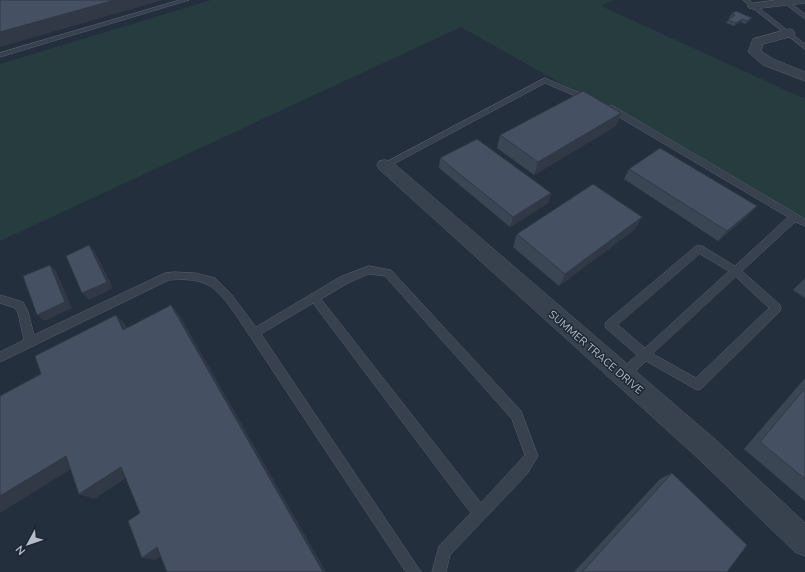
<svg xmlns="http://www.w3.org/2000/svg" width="805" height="572" viewBox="0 0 805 572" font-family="'Nunito Sans',sans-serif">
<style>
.green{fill:#263c3f}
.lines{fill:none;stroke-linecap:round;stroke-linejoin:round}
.lane-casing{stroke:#565f6c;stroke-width:1}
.street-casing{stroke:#565f6c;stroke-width:1}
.lane{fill:#38414e;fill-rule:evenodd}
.street{fill:#38414e;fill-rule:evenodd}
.wall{fill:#3b4654}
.shaded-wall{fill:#303945}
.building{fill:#455162;stroke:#303945}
.labels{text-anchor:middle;stroke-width:3;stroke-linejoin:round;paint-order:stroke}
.street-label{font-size:11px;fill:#b4bcc9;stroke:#1d2633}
</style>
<rect width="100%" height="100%" fill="#242f3e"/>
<path class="green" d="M211,0H614L601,6L805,99V221L461,27L0,241V64Z"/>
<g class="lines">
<defs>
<path id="lane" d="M180,0H189L0,57V53Z
M743,0H749L805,44V49Z
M784,1H788L805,14V19L784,3Z
M545,78L594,99L590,101H587L545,83L388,167H382L381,165Z
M607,106H613L805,219V226L795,222L742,271L780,305L781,308L780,311L701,389L697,390L646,361L627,379L623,380L619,379L617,375L619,371L637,355L606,328L605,325L606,322L696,246H702L735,266L788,217L607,110ZM700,254L729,271L645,348L618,325ZM736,277L769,308L696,378L653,354Z
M369,266L391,270L521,411L538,456L527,474L450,555L446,572H432L439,546L471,513L313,303L261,334L421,572H406L250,336C241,323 221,289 206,284C195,279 181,279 169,280L0,362V352L24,340L18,313L15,308L0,303V295L23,302L28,312L34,335L165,273L174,272L195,273L215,278L231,294L256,327L340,277ZM369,274L385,276L512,419L525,455L481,503L321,299L348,283Z"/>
<path id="street" d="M776,0H805V3L753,9L749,8L747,6L749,4Z
M789,29L793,30L795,33L793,36L763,44L761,51L773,59L805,72V81L763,65L748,52L753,39Z
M385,160L391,161L717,441L805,523V556L795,552L699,459L379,169L377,165L379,161Z"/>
</defs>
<use href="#lane" class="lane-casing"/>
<use href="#street" class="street-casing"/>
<use href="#lane" class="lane"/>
<use href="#street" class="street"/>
</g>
<path class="wall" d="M731,14L750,21L745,24L741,22L734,26L726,23L728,20L730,18H729Z
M616,126L534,175L497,148L500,135Z
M440,158L551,193L548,203L510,227L439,168Z
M629,169L748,216L718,241L624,179Z
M642,217L634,230L559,286L513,247L517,234Z
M805,278V298L793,290Z
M805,378V501L744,449Z
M672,473L727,572H574L660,479Z"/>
<path class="shaded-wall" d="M115,0H163L0,47V32Z
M752,18L750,21L745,24L747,21Z
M743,19L741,22L734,26L736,23Z
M621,113L616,126L534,175L538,162Z
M551,193L548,203L510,227L513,217Z
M757,206L748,216L718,241L727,231Z
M642,217L634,230L559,286L565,274Z
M89,245L95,252L113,288L89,300L82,293Z
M50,265L56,271L72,308L45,321L37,315Z
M171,305L180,316L326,572H323Z
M116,315L126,325L134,341L123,330Z
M66,456L81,463L0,513V496Z
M121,467L134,473L94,499L79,494Z
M157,547L169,550L155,560L142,558Z"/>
<path class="building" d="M0,0H115L0,32Z
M736,11L752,18L747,21L743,19L736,23L728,20L735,15L731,14Z
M583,91L621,113L538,162L500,135Z
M477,139L551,193L513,217L440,158Z
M660,148L757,206L727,231L629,169Z
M593,184L642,217L565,274L517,234Z
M89,245L107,282L82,293L66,256Z
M50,265L65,302L37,315L23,276Z
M171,305L323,572H167L157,547L142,558L128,521L140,513L121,467L79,494L66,456L0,496V396L41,374L35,356L116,315L123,330Z
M805,388V479L760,442Z
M672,473L747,545L727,572H582Z"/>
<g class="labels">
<g class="street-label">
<text transform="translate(596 352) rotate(41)" y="4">SUMMER TRACE DRIVE</text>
</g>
</g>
<g transform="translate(28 544) rotate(230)" stroke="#1d2633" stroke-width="3" paint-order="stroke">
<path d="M0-3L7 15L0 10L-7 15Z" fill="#b4bcc9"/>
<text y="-6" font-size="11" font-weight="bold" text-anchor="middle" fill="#b4bcc9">N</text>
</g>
</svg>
